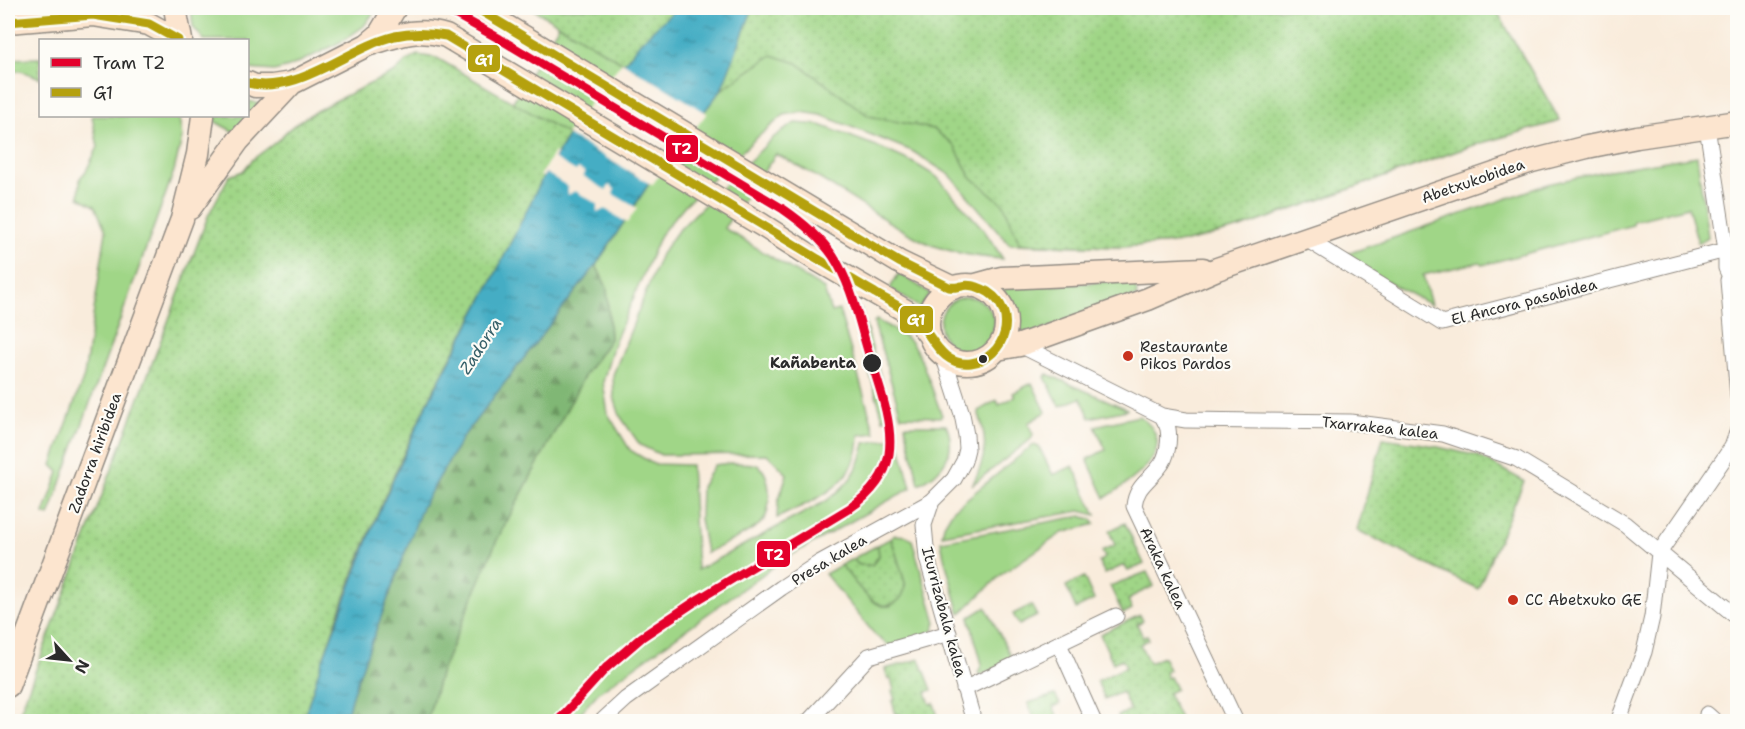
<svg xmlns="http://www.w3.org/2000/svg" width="1745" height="729" viewBox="0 0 1745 729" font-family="'Shantell Sans',sans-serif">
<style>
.grass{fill:#a0d687;stroke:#668059;stroke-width:1.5}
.forest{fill:url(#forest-firs);stroke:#567150;stroke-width:1.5}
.park{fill:url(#park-dots);stroke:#668059;stroke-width:1.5}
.water{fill:url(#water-ripples);stroke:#386c78;stroke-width:1.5}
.pier{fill:#f9ecdc}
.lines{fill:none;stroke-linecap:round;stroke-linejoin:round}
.street-casing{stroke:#928c84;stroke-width:17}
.secondary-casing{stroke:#928c84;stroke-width:25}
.street{stroke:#fff;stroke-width:15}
.secondary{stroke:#fce5cf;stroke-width:22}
.bus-1-casing{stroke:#fdfcf7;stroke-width:14}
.bus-1{stroke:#b5a10f;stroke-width:9}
.tram-1-casing{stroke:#fdfcf7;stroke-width:14}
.tram-1{stroke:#e4002b;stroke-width:9}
.poi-dot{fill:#c8321e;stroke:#fdfcf7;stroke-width:2}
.bus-dot{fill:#2b2b2b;stroke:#fdfcf7;stroke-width:2}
.labels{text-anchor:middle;stroke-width:4.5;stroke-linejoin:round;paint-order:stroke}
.street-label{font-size:15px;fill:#2b2b2b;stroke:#fdfcf7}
.poi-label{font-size:15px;fill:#2b2b2b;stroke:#fdfcf7;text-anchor:start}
.stop-label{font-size:15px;font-weight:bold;fill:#2b2b2b;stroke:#fdfcf7;text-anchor:end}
.water-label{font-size:16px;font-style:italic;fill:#355f68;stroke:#fdfcf7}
.line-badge{stroke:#fdfcf7;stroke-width:2}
.badge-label{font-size:16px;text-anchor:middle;font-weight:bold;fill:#fff}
</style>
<defs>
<pattern id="forest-firs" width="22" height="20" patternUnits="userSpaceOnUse" patternTransform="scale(1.5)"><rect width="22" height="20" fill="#80b774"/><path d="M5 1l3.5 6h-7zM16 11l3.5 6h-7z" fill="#69955f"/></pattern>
<pattern id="park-dots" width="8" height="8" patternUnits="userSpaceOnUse" patternTransform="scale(1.5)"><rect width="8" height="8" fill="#a0d687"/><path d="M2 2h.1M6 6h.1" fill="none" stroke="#8ab875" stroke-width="1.8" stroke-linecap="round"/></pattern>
<pattern id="water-ripples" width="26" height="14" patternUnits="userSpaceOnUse" patternTransform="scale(1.5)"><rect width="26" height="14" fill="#44adc4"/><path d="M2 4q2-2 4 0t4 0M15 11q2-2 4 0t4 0" fill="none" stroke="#398d9f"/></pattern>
</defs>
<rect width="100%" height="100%" fill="#fdfcf7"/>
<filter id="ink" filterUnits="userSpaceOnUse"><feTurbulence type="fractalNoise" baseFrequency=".0167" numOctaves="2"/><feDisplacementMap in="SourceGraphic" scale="12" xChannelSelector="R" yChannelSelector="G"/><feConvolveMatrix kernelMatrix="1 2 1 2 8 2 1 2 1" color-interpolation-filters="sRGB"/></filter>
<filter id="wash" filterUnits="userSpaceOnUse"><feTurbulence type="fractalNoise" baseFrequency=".008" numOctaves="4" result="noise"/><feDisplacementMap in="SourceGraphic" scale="24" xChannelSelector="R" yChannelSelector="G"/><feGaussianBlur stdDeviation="1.35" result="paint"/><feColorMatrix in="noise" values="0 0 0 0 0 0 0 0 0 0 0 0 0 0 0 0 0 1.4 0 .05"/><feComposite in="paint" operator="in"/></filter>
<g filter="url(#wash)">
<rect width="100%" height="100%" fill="#f9ecdc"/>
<path class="grass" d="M191,8H377L364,26L344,40L321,52L289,67L274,71L248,69V40H204L193,27Z
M569,8H677L543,177L511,243L469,175Z
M1495,8L1560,121L1474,145L1240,228L1186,242L1121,247L1009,244L950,175L912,151L821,115L801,112L784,115L753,141L685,205L660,235L613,346L603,382L608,414L630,450L653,464L691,465L697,570L826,501C849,484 859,472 865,443L898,438L911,488L784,559L599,692L573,721L427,722L440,674L497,540L586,373L610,339L607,288L596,265L650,182L721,90L772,55Z
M40,58V78L21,71H8V59Z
M248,101L261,104L234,132L212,120V116H248Z
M92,116H179L182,138L174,171L49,516L44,514L59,472L52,465L84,376L106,231L95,206L79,197L80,178L86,171L98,147Z
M795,123L820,125L876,146L914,163L937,177L984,230L1003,259C975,257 944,252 919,239C870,214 825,178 776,154L724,228L824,289L831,312L839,310L875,433L859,435C859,486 815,499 777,518L778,502L787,474L767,454L661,455L640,445L620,416L614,397L613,375L661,254L677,232L697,212L774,137Z
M1697,156L1708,237L1698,243L1688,207L1633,221V225L1483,265L1480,262L1423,275L1431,305L1367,271L1347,254L1548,184L1610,170Z
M899,273L930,293L920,308L890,288Z
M1135,280L1137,296L1031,334C1010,329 1019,325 1014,310C1011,301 1004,297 1004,288Z
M940 324a27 27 0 1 1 54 0a27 27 0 1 1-54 0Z
M860,309L861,310L891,414L890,417L883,419L852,311Z
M876,320C887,326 901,332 909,340C922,353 934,397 942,415L941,417L901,416L874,323Z
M1047,374L1127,409V410L1090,418L1081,398L1060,406L1045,377Z
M1032,383L1046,412L1028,423L1033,434L1031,439L972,485C987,458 988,440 978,411L997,400L999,405L1015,397L1013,393Z
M1139,416C1184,447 1134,480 1105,498L1087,459L1106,450L1095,426Z
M905,425H946C958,452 943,472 919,484Z
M1033,445L1039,447L1053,475L1073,466L1096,515L1080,511L942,535L944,525L953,510Z
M730,463C736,463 752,463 757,465C772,473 772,510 763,521C755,531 718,547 706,553L700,519L701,487L714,465Z
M1081,516L1091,519L1095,524L1062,533L1002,574L960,614L944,557L941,541Z
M895,535L907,536L912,540L936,622L934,629L930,633L890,646L876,636L825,574L841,565L872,601L882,606H890L905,590V583L891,538Z
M878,545L879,556L872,565H859L852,559Z
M986,607L1013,661L981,675L978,673L982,664L970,621V617Z"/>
<path class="forest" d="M596,265L607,288L610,339L586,373L497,540L440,674L427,721L345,722L353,692L422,507L462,438Z"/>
<path class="park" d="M531,8H1495L1560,121L1474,145L1240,228L1186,242L1121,247L1020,244L1004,205L970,176L954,145L933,129L869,116L797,63L772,55L721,90L625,64Z
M417,55L437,58L569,135C537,183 515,237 488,288C467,328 444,368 425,408C376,508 336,615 303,721L16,722L208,216L229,176L243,171L252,160L281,138C292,118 371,84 395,72L407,61Z
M1383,438L1429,445L1478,456L1524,481L1478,589L1357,530Z
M1125,523L1144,564L1128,571L1124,565L1105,574L1099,562L1105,558L1102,551L1115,545L1109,531Z
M891,538L905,583C905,592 902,599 895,603C875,616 852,578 841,565L852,559L859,565H872L879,556L878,545Z
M1147,572L1154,586L1131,597V599L1128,600L1132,609L1123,614L1110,586Z
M1084,577L1094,600L1076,609L1066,586Z
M1031,605L1037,616L1019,625L1013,614Z
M1140,615L1143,621L1137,624L1143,637L1147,635L1149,639L1140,644L1149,663L1163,657L1169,670L1165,672L1167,678L1170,677L1176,689L1168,693L1181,721H1120L1118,716L1130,710L1122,692L1105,699L1097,681L1126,667L1122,659L1113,663L1100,634Z
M920,659L932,690L926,692L930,704L934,703L939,721H902L900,714L896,715L892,701L895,700L892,691L894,690L891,679H888L885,669Z
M1055,695L1060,704L1053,707L1060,721H1035L1028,703Z"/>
<path class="water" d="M677,8H753L721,90L650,182L596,265L462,438L422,507L353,692L345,721L303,722L319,670L377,516L425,408L490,285L543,177L569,135L641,41Z"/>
<path class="pier" d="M622,62L707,113L652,185L566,134Z
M554,152L557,153L554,158L576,171L578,168L585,172L583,176L606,190L609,185L615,189L613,194L637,208L627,223L605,209L597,213V204L575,191L568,195L567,186L546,173L543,177L540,176Z"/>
</g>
<g filter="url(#ink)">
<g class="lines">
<defs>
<path id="street" d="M1707,127L1726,250V268L1738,294
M1306,239L1442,323L1726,250
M1728,280L1738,397
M1020,345L1162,416L1186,420L1350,422L1443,434L1517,459L1625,524L1738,618
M1162,416C1164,420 1167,425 1168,429C1170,441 1167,458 1160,466C1149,481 1136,486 1134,506L1236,722
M932,501L924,525L927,558L974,722
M1059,644L1094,722
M964,689L1116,616
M1707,714L1716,722
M601,722L626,699L781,588L819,563L932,501L954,479L964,461L967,449L966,435L962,414L943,355
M808,722L869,656L949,633
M1618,722L1644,652L1652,617L1659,553L1732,447L1738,430"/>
<path id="secondary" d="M175,8L181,40
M476,8L899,262L953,288
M8,22L93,15L149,24L178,40
M367,45C396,36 415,27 446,36L762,225L814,258L906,311L917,319L930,336
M248,83L255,86H272L292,83L367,45L379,35L395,8
M190,208L238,141L292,83
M928 324a39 39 0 1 1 78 0a39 39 0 1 1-78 0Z
M972,286L1001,278L1203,269
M997,349L1020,345L1148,299L1217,269L1532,161L1587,147L1637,137L1738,122
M8,686L182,219L198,154L203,116"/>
</defs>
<use href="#street" class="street-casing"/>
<use href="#secondary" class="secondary-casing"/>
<use href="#street" class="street"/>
<use href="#secondary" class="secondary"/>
<defs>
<path id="bus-1" d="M8,22L93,15L149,24L178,40
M248,83C299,95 347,48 395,36C413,32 429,33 446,36C546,96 646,156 747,216C789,241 832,268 875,293C888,301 902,307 914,317C932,333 940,367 971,363C1006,358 1019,312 988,292C981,288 970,284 962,286C957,287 955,288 949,287L899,262L476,8"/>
</defs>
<use href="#bus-1" class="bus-1-casing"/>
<use href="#bus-1" class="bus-1"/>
<defs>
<path id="tram-1" d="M444,8L500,39L783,209C802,222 820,237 833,256C852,285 858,318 868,351C877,381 894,422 889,454C885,478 869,495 850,508L699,599L642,637L606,668L557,722"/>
</defs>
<use href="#tram-1" class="tram-1-casing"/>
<use href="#tram-1" class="tram-1"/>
</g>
</g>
<g class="poi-dot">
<circle cx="1128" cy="356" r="6"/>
<circle cx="1513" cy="600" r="6"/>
</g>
<g class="bus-dot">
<circle cx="983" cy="359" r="5"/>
<circle cx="872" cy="363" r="10"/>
</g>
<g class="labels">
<g class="street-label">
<text transform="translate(1473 181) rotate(-19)" y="5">Abetxukobidea</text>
<text transform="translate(1524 302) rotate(-14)" y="5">El Ancora pasabidea</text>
<text transform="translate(1380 428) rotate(6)" y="5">Txarrakea kalea</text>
<text transform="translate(95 453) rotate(-70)" y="5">Zadorra hiribidea</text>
<text transform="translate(829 560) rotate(-31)" y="5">Presa kalea</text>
<text transform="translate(1163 568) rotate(65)" y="5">Araka kalea</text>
<text transform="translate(944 612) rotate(75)" y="5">Iturrizabala kalea</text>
</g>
<g class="poi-label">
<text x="1140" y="352">Restaurante<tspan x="1140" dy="17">Pikos Pardos</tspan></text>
<text x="1525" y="605">CC Abetxuko GE</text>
</g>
<g class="stop-label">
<text x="856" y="368">Kañabenta</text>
</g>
<g class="water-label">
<text transform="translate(480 346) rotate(-57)" y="6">Zadorra</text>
</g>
</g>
<g class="line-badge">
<rect x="467" y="44" width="34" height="29" rx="6" fill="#b5a10f"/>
<rect x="665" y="134" width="34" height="29" rx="6" fill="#e4002b"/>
<rect x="899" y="305" width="35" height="29" rx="6" fill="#b5a10f"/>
<rect x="756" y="540" width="35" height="28" rx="6" fill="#e4002b"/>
</g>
<g class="badge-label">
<text x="484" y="65">G1</text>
<text x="682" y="154">T2</text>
<text x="916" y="325">G1</text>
<text x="774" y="560">T2</text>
</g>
<rect width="1745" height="729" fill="none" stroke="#fdfcf7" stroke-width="30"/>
<rect x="39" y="39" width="210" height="78" fill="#fdfcf7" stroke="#a9a8a5" stroke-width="1.5"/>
<rect x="51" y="58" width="30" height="9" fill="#e4002b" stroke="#a9a8a5" stroke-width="1.5"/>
<text x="93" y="69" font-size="18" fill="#2b2b2b">Tram T2</text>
<rect x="51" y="88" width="30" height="9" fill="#b5a10f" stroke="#a9a8a5" stroke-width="1.5"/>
<text x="93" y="99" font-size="18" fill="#2b2b2b">G1</text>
<g transform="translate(69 660) rotate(117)" stroke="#fdfcf7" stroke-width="4.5" paint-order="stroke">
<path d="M0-4.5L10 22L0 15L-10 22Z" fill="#2b2b2b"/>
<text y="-9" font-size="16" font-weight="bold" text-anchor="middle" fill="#2b2b2b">N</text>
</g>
</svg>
